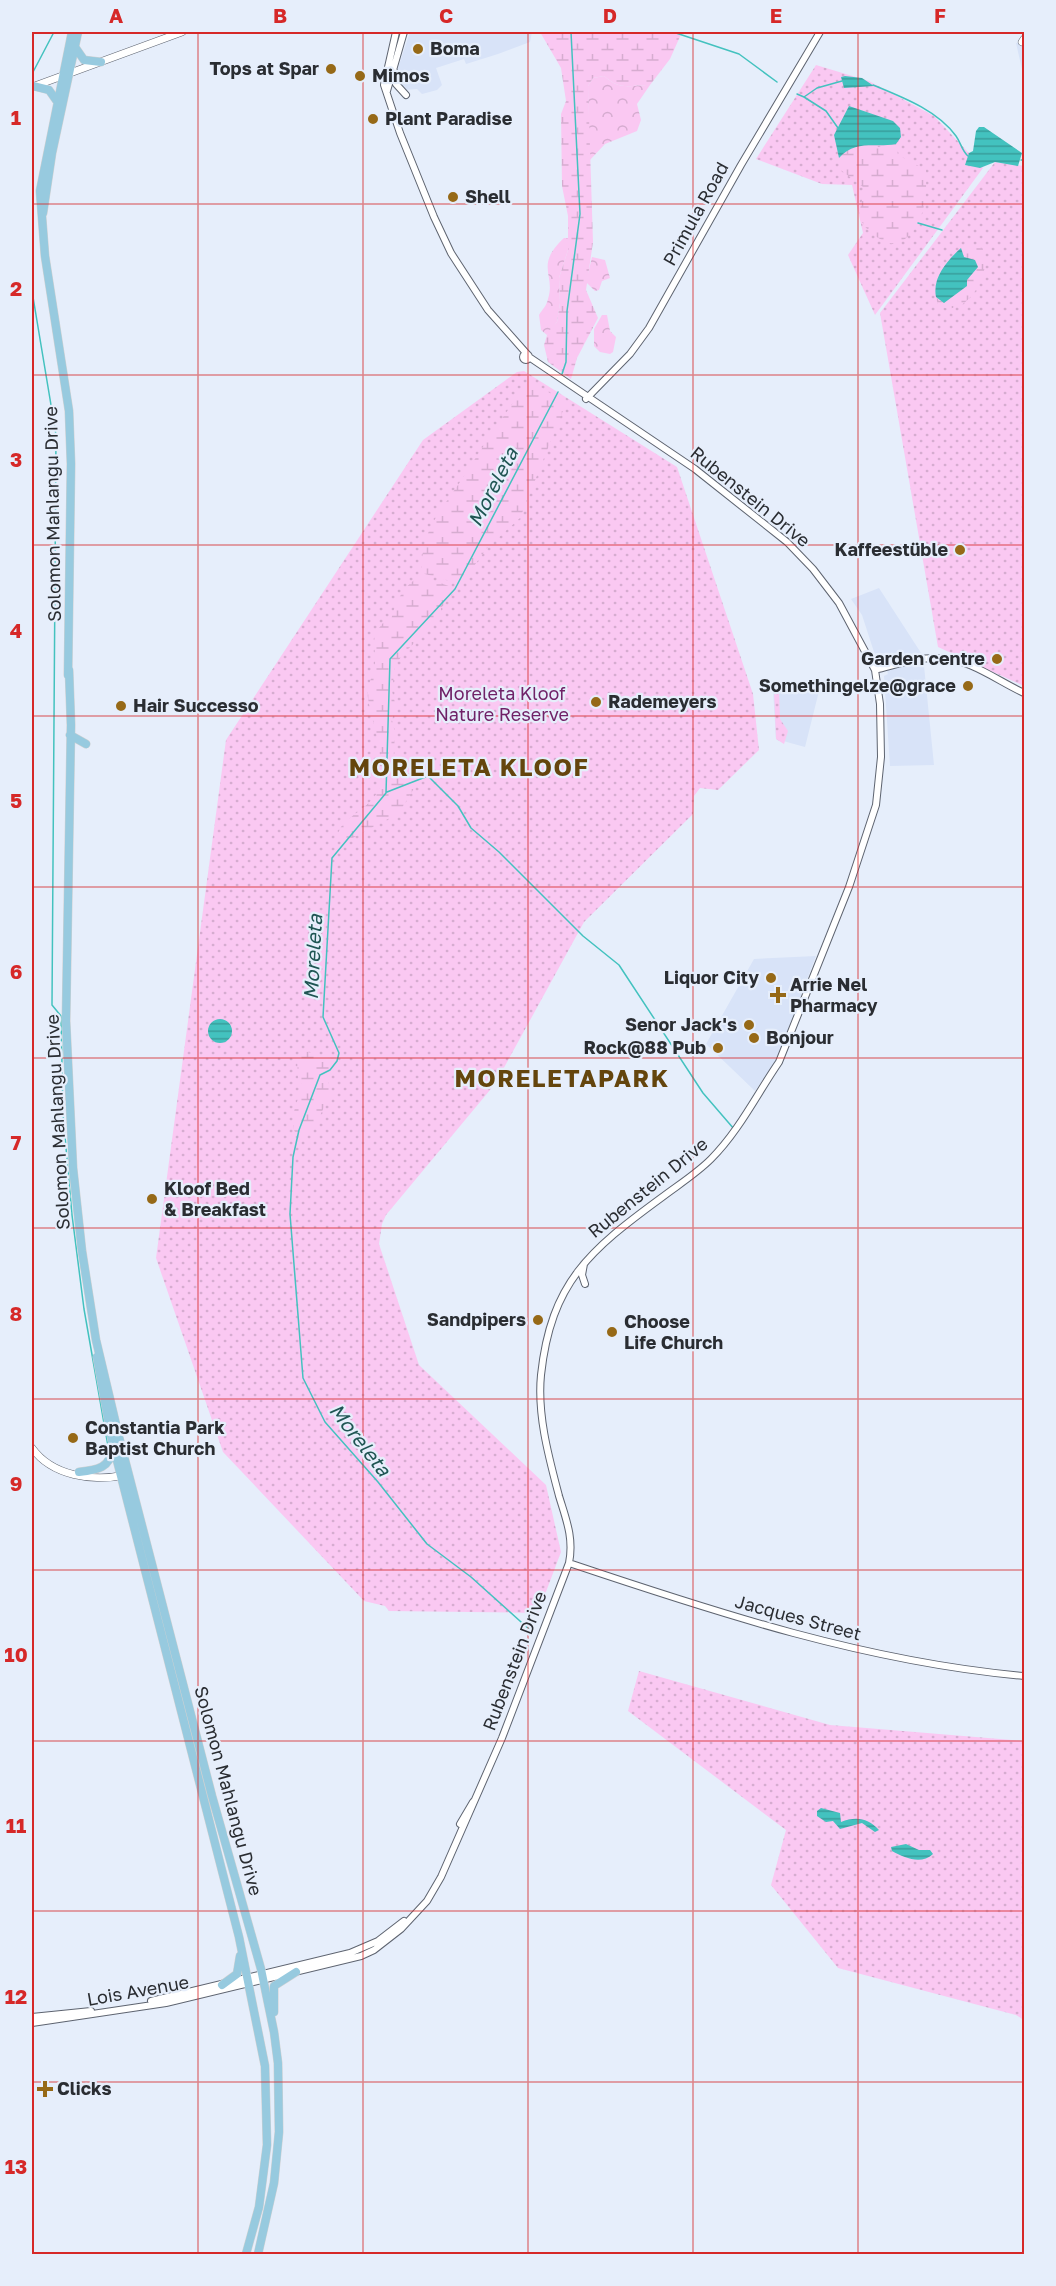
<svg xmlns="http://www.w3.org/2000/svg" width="1056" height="2286" viewBox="0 0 1056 2286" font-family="'Golos Text',sans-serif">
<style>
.built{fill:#d8e3f8}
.grass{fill:url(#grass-dots)}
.forest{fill:url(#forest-crowns)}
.wetland{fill:url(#wetland-marsh)}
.water{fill:url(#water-rules)}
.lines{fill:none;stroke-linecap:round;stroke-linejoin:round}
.stream{stroke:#43c2bf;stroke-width:1.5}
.tertiary-casing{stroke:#5e6470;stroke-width:8}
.secondary-casing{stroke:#5e6470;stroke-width:8}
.primary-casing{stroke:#d0d1d2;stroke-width:9}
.tertiary{stroke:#fff;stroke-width:6}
.secondary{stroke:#fff;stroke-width:7}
.primary{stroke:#97cadf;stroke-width:8}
.grid{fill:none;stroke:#d62828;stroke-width:1.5;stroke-opacity:0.55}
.poi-dot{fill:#966917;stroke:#e6eefb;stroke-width:2}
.labels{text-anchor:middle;stroke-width:4.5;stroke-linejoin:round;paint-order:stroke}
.poi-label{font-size:18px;font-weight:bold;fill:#2a2d32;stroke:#e6eefb;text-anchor:start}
.street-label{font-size:18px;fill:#2a2d32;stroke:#e6eefb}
.park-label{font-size:18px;fill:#702268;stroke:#e6eefb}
.water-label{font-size:20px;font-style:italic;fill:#1f5553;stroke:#e6eefb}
.district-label{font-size:24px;font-weight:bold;letter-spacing:1.5px;fill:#64450d;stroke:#e6eefb}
.neatline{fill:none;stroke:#d62828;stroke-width:2}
.grid-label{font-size:20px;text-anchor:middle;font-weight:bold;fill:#d62828}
</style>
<defs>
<pattern id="grass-dots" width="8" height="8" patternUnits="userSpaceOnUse" patternTransform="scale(1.5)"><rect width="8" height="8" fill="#fac8f2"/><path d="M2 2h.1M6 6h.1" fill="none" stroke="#d6acd0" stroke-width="1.8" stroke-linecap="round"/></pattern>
<pattern id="forest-crowns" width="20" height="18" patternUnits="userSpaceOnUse" patternTransform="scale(1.5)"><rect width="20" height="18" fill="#fac8f2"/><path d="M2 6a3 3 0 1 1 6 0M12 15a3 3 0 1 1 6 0" fill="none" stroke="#d6acd0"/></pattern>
<pattern id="wetland-marsh" width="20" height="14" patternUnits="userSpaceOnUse" patternTransform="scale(1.5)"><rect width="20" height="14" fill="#fac8f2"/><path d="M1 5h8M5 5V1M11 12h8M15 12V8" fill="none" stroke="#d6acd0"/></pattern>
<pattern id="water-rules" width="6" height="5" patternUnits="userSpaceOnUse" patternTransform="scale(1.5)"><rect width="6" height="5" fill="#43c2bf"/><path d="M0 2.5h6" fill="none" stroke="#389e9c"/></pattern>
</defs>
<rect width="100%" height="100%" fill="#e6eefb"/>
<path class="built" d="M410,32H532L530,42L498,54L466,64L464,59L436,68L442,85L437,90L422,94L417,89L405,90L400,87L396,74Z
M1024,42V78L1016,43Z
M879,588L923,656L934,765L890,766L884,676L888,674L885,664L874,652L862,615L851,599Z
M820,687L805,747L776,739L773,689Z
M816,956L776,1060L755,1091L706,1044L754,959Z"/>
<path class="grass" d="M816,65L869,81L934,116L983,168L875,315L848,255L863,233L852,185L822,184L756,159Z
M995,162L1024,166V686L938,647L880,313Z
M524,371L677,467L753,694L759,750L718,790L700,788L694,796L693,814L584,922L495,1084L386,1215L382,1224L379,1244L419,1365L546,1485L561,1552L538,1613L389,1611L385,1606L364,1601L223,1452L156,1258L226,740L423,440L517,372Z
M774,691H779L780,719L788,731L784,744L776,739Z
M639,1671L830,1725L1024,1741V2020L1016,2015L838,1968L771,1885L786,1830L628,1711Z"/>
<path class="forest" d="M604,76C621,91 629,85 650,85L637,104L641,120L637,131L605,144L589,161L588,86L593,78Z
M564,238H568V250L559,278L560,303L557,322L547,335L541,330L539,315C542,310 547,305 548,299C556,274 534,266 564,238Z
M592,257L605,260L610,278L602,281L599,290L595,291L586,282Z
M602,315H607L610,331L616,337L613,352L610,354L600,352L594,346V329Z"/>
<path class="wetland" d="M540,32H682L670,59L650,85C629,85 621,91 604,76L593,78L588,86L593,242L586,290L598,318L577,358L571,379L548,362L544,345L548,332L557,322L560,303L559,278L568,250V216L562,186L561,114L566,101L561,68Z
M867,144L878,147L896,144L898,155L926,170C927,198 925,230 897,244C884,245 857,227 860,211C861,201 864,198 863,187L842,171L839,158L847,149Z
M969,245L982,248C995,271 965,322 938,305L936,297L940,301L958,291L976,269L962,254L961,248Z
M529,380L566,403L520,518L487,548L461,584L425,574L422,571C420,529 443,509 464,476C485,443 507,411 529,380Z
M421,576L457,589L441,608V617L404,653L395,665L392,691L396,707L392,720L395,733L393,768L402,762L410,765L415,772L416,785L399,813L349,840H343L338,833L341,827C354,811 374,806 381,784C388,762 371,721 368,698C366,684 375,674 375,662C376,645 369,639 383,623L391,621C394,604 404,584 421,576Z
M304,1051L339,1060L341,1064L328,1078L330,1095L314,1128L304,1136L296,1134C287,1119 299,1101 302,1085L298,1077L297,1059Z"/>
<path class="water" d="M845,76L862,78L874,86L844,88L841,77Z
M849,106L893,121L900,128L901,137L896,144C874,148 856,139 839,158L834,135Z
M979,127H984L1022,153L1018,166L995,162L980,168L965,165L969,153L973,151L976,131Z
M961,248L964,257L975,260L978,267L967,280V286L944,303L936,297C932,277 948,260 961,248Z
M208 1031a12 12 0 1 1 24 0a12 12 0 1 1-24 0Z
M821,1808L840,1813L841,1822C856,1816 868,1818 879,1830L875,1832L862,1823L840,1829L833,1821L826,1822L817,1816V1811Z
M906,1844L919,1850H930L933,1854C921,1865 905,1858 892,1851L891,1847Z"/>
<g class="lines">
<path class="stream" d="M673,32L739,54L777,82
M32,74L54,32
M873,85C902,97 937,110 956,136C961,143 962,151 968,156
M797,94L804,97L817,88L842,81
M804,97L826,111L838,128
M1021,160H1024
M918,223L942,230
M32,291L56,435L52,1005L61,1016L63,1114L72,1215L84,1309L108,1446
M562,374L566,362L567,311L580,214L571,32
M387,792L428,776L458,806L471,828L499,852L583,936L619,965L703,1093L734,1129
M530,1630L471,1577L427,1544L378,1482L325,1422L303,1378L290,1214L293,1157L299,1130L320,1075L330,1070L337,1061L339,1053L323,1017L332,858L386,793L390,659L455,589L558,392"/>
<defs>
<path id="tertiary" d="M396,32L384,85L400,133L434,217L451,253L488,310L527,354
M394,71L396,84L406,95
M387,91L404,32
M523 357a3 3 0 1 1 6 0a3 3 0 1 1-6 0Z
M586,399L630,354L649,328L741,165L820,32
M875,670C896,665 917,657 939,658C968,658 998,681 1024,693
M584,1264L582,1275L585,1284
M569,1563C718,1613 867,1662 1024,1676
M460,1824L473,1802
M151,2001L350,1953L378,1941L404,1921
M32,2017L91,2011
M32,2023L166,2003L361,1956L374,1950L401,1929L427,1901L441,1877L502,1738L569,1563C574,1538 566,1519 559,1496C549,1458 537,1415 541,1375C551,1282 590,1250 661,1198C678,1185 696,1174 711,1159C739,1131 757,1094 779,1062L849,887L876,805L881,757L880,704L875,670L839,603L813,569L787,542L695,469L529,357"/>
<path id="secondary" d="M1022,42L1024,39
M32,87L182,32
M32,1448C52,1476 93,1482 125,1475"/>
<path id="primary" d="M75,47L84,60L101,62
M33,86L49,90L56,100
M43,213L52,153L78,32
M69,670L71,725L66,1021L73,1168L82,1251L96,1340L119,1437L212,1796L261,1969L274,2032L278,2063L279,2132L274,2183L258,2254
M68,675L71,464L69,411L45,256L40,191L72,32
M70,735L86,744
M97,1357L112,1441L239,1937L265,2066L267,2145L259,2207L246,2254
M79,1472C97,1470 111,1468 112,1448
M222,1985L237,1974L240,1956
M274,2012V1986L296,1972"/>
</defs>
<use href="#tertiary" class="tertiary-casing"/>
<use href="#secondary" class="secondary-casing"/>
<use href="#primary" class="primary-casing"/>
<use href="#tertiary" class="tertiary"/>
<use href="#secondary" class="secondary"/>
<use href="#primary" class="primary"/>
</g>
<path class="grid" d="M198,32V2254M363,32V2254M528,32V2254M693,32V2254M858,32V2254M32,204H1024M32,375H1024M32,545H1024M32,716H1024M32,887H1024M32,1058H1024M32,1228H1024M32,1399H1024M32,1570H1024M32,1741H1024M32,1911H1024M32,2082H1024"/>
<g class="poi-dot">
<circle cx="418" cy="49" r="6"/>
<circle cx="331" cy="69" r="6"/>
<circle cx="360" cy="76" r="6"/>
<circle cx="373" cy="119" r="6"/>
<circle cx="453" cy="197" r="6"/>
<circle cx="960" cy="550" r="6"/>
<circle cx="997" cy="659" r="6"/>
<circle cx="968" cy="686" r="6"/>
<circle cx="596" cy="702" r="6"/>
<circle cx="121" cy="706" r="6"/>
<circle cx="771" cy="978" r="6"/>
<path d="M775 986h6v6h6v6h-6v6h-6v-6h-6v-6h6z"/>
<circle cx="749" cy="1025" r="6"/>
<circle cx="754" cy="1038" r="6"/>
<circle cx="718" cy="1048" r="6"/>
<circle cx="152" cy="1199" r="6"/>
<circle cx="538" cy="1320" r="6"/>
<circle cx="612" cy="1332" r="6"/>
<circle cx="73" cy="1438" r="6"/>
<path d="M42 2080h6v6h6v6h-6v6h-6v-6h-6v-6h6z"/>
</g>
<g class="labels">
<g class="poi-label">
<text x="430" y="55">Boma</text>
<text x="319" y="75" text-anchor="end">Tops at Spar</text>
<text x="372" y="82">Mimos</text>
<text x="385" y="125">Plant Paradise</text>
<text x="465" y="203">Shell</text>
<text x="948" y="556" text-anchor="end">Kaffeestüble</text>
<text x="985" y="665" text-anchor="end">Garden centre</text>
<text x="956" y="692" text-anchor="end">Somethingelze@grace</text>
<text x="608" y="708">Rademeyers</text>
<text x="133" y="712">Hair Successo</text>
<text x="759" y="984" text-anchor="end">Liquor City</text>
<text x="790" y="991">Arrie Nel<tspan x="790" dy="21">Pharmacy</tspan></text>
<text x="737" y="1031" text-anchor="end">Senor Jack's</text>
<text x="766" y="1044">Bonjour</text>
<text x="706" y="1054" text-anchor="end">Rock@88 Pub</text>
<text x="164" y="1195">Kloof Bed<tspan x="164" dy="21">&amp; Breakfast</tspan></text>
<text x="526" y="1326" text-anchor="end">Sandpipers</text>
<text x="624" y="1328">Choose<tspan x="624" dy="21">Life Church</tspan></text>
<text x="85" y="1434">Constantia Park<tspan x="85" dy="21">Baptist Church</tspan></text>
<text x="57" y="2095">Clicks</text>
</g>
<g class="street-label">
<text transform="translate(696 214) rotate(-61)" y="6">Primula Road</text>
<text transform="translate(750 497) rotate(39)" y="6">Rubenstein Drive</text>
<text transform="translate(53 514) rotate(-91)" y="6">Solomon Mahlangu Drive</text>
<text transform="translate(58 1122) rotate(-93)" y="6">Solomon Mahlangu Drive</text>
<text transform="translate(648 1188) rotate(-39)" y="6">Rubenstein Drive</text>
<text transform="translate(798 1618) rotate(15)" y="6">Jacques Street</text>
<text transform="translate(515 1661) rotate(-69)" y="6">Rubenstein Drive</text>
<text transform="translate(228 1791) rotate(75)" y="6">Solomon Mahlangu Drive</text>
<text transform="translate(138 1991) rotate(-10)" y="6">Lois Avenue</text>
</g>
<g class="park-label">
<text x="502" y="700">Moreleta Kloof<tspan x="502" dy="21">Nature Reserve</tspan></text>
</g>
<g class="water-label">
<text transform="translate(493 487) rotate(-63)" y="7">Moreleta</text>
<text transform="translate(313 957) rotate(-87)" y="7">Moreleta</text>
<text transform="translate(360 1440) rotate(52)" y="7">Moreleta</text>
</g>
<g class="district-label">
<text x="469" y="776">MORELETA KLOOF</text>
<text x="562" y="1087">MORELETAPARK</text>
</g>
</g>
<rect width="1056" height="2286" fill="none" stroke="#e6eefb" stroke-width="66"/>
<rect x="33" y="33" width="990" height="2220" class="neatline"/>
<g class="grid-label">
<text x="116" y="23">A</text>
<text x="280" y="23">B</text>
<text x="446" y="23">C</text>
<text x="610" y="23">D</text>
<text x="776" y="23">E</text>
<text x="940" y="23">F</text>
<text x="16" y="125">1</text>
<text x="16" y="296">2</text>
<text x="16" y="467">3</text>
<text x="16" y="638">4</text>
<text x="16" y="808">5</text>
<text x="16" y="979">6</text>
<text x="16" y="1150">7</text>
<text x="16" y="1321">8</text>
<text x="16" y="1491">9</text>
<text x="16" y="1662">10</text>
<text x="16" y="1833">11</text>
<text x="16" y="2004">12</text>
<text x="16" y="2174">13</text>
</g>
</svg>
